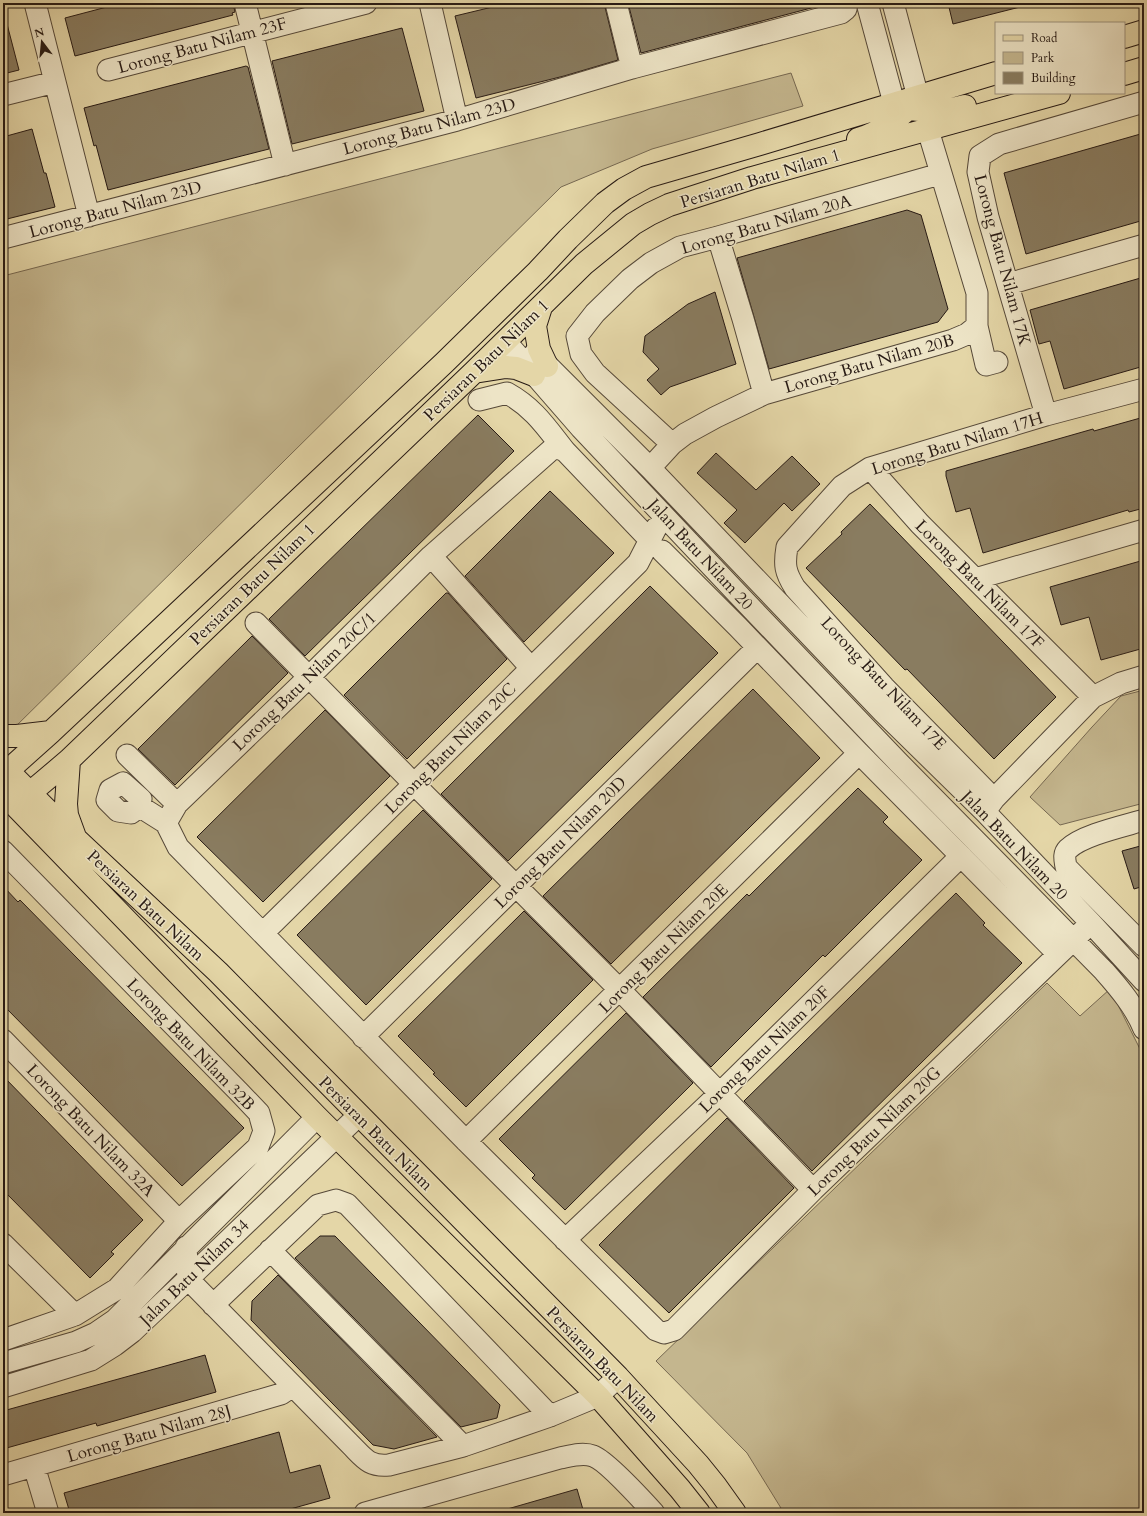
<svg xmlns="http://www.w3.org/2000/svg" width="1147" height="1516" viewBox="0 0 1147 1516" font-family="Cardo,serif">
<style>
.green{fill:#c4b68e;stroke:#766851}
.building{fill:#897c60;stroke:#271a14}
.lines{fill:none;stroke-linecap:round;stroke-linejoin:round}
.minor-casing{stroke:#564939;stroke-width:23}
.major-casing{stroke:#271a14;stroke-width:24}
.minor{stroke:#ede4c6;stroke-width:21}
.major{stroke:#e4d6a7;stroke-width:22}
.labels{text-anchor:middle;stroke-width:3;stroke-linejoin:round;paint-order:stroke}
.street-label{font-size:17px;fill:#271a14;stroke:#ede4c6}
</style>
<rect width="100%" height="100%" fill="#e4d6a7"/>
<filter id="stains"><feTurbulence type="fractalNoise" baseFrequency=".005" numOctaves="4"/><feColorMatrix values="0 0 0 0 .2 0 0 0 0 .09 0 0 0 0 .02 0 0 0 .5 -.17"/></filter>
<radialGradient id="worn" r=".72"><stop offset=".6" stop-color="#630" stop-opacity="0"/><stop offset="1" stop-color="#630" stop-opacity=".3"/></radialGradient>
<path class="green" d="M791,73L803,106L652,149L561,187L7,735L3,730V276Z
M1144,690V803L1060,825L1030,797L1092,727L1121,696Z
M1047,983L1080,1016L1110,989L1144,1057V1513H784L747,1453L656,1361Z"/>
<path class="building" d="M122,3H233L235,12L232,13L233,15L75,56L65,18Z
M509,3H604L618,60L564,76L476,98L455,16Z
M628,3H830L641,53Z
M948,3H1019L1020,7L953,24Z
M7,24L19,70L3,74V25Z
M402,28L424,111L292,144L272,61Z
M246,66L248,67L269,149L108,190L96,145L94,146L84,108Z
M32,129L44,173H46L55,207L3,220V137Z
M1144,133V220L1026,254L1004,173Z
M907,210L921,215L948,309L938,322L769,369L737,258Z
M1144,277V366L1064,389L1050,341L1039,344L1030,310Z
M715,292L736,364L670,387L661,395L647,380L659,369L643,352L645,336L688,304Z
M478,415L514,451L305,656L269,619Z
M1144,417V508L1129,512L1128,510L983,553L970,508L956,512L946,476V471L1093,429L1094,431Z
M716,453L756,490L792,456L820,484L792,511L784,503L745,543L724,523L737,510L697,473Z
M550,491L614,553L524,642L465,576Z
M870,504L1056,697L994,759L907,669L905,670L806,568L842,534L841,532Z
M1144,560V648L1101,660L1089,617L1061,625L1050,587Z
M650,586L718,653L508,861L441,794Z
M446,593H448L507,659L407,759L344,695Z
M252,636L288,673L175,785L138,749Z
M753,689L820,758L611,964L543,896Z
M325,710L390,776L263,902L197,837Z
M858,788L888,817L883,822L922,860L825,957L823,955L711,1067L643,997L747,894L749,896Z
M423,810L492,879L366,1005L297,935Z
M1144,845V886L1134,889L1122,851Z
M3,886L18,902L20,900L244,1128L182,1186L3,1005Z
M956,893L985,923L983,925L1022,963L812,1171L744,1101Z
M524,911L593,980L466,1107L433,1074L435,1073L398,1036Z
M626,1013L693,1083L565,1210L532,1178L535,1175L499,1139Z
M3,1076L143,1220L111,1252L114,1254L90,1278L3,1190Z
M727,1118L794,1188L669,1313L599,1245Z
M320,1236H335L500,1405L497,1418L461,1427L295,1258Z
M278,1275L437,1437L394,1449L373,1445L251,1320L252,1301Z
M205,1355L216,1392L97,1426L96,1423L3,1449V1411Z
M279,1432L290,1473L320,1465L330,1498L276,1513H70L64,1493Z
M577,1489L584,1513H504V1510Z"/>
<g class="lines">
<defs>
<path id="minor" d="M35,3L89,216
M245,3L285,165
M430,3L457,120
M616,3L632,68
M867,3L894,103
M893,3L918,97
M108,70L366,3
M3,95L55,82
M718,237L743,319L764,394
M3,238L457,120L632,68L841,13L846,9L847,3
M1008,284L1144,245
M977,326L986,365L997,362
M506,342L581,428L734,590L899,763L1104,971C1120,989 1135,1007 1144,1029
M535,353L650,468L883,712L985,812L1091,923L1144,981
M479,400L507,393C534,408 546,427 565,451
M1046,415L988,217L978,172L980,156L999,144L1144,102
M672,444L595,373L581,354L577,336L595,313L630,279L651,263L680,247L718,237L940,174
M650,468L672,444L685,434L716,417L764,394L953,340L967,334L977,326V293L928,130
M870,468L920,524L1093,697
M650,540L565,451L558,448L551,450L431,556L309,677L177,804L166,823L178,847L466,1141L656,1330L664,1333L674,1330L813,1190L1091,923
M662,551L738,627L859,753L1058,954
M431,556L531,668
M975,579L1144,530
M256,623L414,784L620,990L813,1190
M127,755L177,804
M994,799L884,687L795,588C785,572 784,565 787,547L842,486L870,468L1046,415L1144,389
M139,806L141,799L123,783L110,790L107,800L118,811L131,813L139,806L166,823
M986,810L994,799L1093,697L1121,683L1144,676
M1144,820C1124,826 1082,835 1068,849C1063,854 1065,860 1066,867L1144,946
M3,851L239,1092L259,1113L264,1131L258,1147L179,1221L117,1289L75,1315L3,1340
M263,933L638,563L656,528
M363,1037L757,648
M3,1040L179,1221
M466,1141L859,753
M565,1240L720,1093L961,856
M3,1244L75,1315
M186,1247L188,1279L351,1445C364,1458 369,1467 389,1465L463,1446L550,1416L598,1396L618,1377
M270,1250L463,1446
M213,1305L318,1205L336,1200L347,1204L550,1416
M3,1363L76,1342L96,1333L115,1320L317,1117
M3,1387L91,1360L115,1345L132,1332L188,1279L359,1115
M34,1466L48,1513
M3,1475L281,1394L293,1386
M365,1513L560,1458C570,1456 583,1452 593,1456C606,1460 643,1501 654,1513"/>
<path id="major" d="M1124,37L1144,31
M1124,74L1144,68
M897,104L909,109L940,112L965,106
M858,139C879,133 903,117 916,99
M541,307L535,326L539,349L547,366
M474,372L506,367L516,368L534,375
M3,736H17L51,732
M69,760L66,804L67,815L75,837
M3,766L75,838L218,972L618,1377L698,1464L715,1485L735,1513
M3,775L51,732L444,363L538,271L568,239L605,203L624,189L646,177L760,144L996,73
M3,793L317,1117L598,1396L680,1489L699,1513
M18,807L30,793L69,760L474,372L584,264L633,224L650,214L669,205L752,178L1059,93"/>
</defs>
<use href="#minor" class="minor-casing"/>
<use href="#major" class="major-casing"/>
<use href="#minor" class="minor"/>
<use href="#major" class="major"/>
</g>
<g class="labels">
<g class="street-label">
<text transform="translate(202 45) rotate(-15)" y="6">Lorong Batu Nilam 23F</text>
<text transform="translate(429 126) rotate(-15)" y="6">Lorong Batu Nilam 23D</text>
<text transform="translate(760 178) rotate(-17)" y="6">Persiaran Batu Nilam 1</text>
<text transform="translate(115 209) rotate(-15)" y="6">Lorong Batu Nilam 23D</text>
<text transform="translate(766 224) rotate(-16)" y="6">Lorong Batu Nilam 20A</text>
<text transform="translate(1003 260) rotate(75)" y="6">Lorong Batu Nilam 17K</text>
<text transform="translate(486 360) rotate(-44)" y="6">Persiaran Batu Nilam 1</text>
<text transform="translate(869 363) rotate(-16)" y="6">Lorong Batu Nilam 20B</text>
<text transform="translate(957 443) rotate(-17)" y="6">Lorong Batu Nilam 17H</text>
<text transform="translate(701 554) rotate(47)" y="6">Jalan Batu Nilam 20</text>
<text transform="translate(252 584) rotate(-44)" y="6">Persiaran Batu Nilam 1</text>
<text transform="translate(980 584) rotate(45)" y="6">Lorong Batu Nilam 17F</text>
<text transform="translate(304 681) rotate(-44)" y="6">Lorong Batu Nilam 20C/1</text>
<text transform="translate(884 683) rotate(47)" y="6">Lorong Batu Nilam 17E</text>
<text transform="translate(450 748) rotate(-45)" y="6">Lorong Batu Nilam 20C</text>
<text transform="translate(560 842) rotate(-45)" y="6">Lorong Batu Nilam 20D</text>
<text transform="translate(1015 845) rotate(46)" y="6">Jalan Batu Nilam 20</text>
<text transform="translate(146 905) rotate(43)" y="6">Persiaran Batu Nilam</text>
<text transform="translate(663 948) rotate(-45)" y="6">Lorong Batu Nilam 20E</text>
<text transform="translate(191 1044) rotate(46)" y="6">Lorong Batu Nilam 32B</text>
<text transform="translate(764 1049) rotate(-44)" y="6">Lorong Batu Nilam 20F</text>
<text transform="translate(91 1130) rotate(46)" y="6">Lorong Batu Nilam 32A</text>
<text transform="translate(874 1131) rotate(-44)" y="6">Lorong Batu Nilam 20G</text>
<text transform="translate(376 1133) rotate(45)" y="6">Persiaran Batu Nilam</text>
<text transform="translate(194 1272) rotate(-44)" y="6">Jalan Batu Nilam 34</text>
<text transform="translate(603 1364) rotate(46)" y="6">Persiaran Batu Nilam</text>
<text transform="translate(149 1433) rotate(-16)" y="6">Lorong Batu Nilam 28J</text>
</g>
</g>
<rect width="1147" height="1516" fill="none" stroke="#e4d6a7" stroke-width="16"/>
<rect x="4" y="4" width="1139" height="1508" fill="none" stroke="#271a14" stroke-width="2"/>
<rect x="8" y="8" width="1131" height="1500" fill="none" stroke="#271a14"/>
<rect x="995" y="22" width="130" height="72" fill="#ede4c6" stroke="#9e937f"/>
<rect x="1003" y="35" width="20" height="6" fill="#e4d6a7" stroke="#9e937f"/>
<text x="1031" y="42" font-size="12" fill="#271a14">Road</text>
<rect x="1003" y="52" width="20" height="12" fill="#c4b68e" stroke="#9e937f"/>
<text x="1031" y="62" font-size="12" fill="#271a14">Park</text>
<rect x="1003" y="72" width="20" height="12" fill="#897c60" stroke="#9e937f"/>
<text x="1031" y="82" font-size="12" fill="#271a14">Building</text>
<g transform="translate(42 42) rotate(344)" stroke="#ede4c6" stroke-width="3" paint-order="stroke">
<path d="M0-3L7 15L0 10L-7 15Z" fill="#271a14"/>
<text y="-6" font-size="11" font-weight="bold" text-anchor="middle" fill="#271a14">N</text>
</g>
<rect width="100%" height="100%" filter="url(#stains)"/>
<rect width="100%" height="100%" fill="url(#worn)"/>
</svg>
